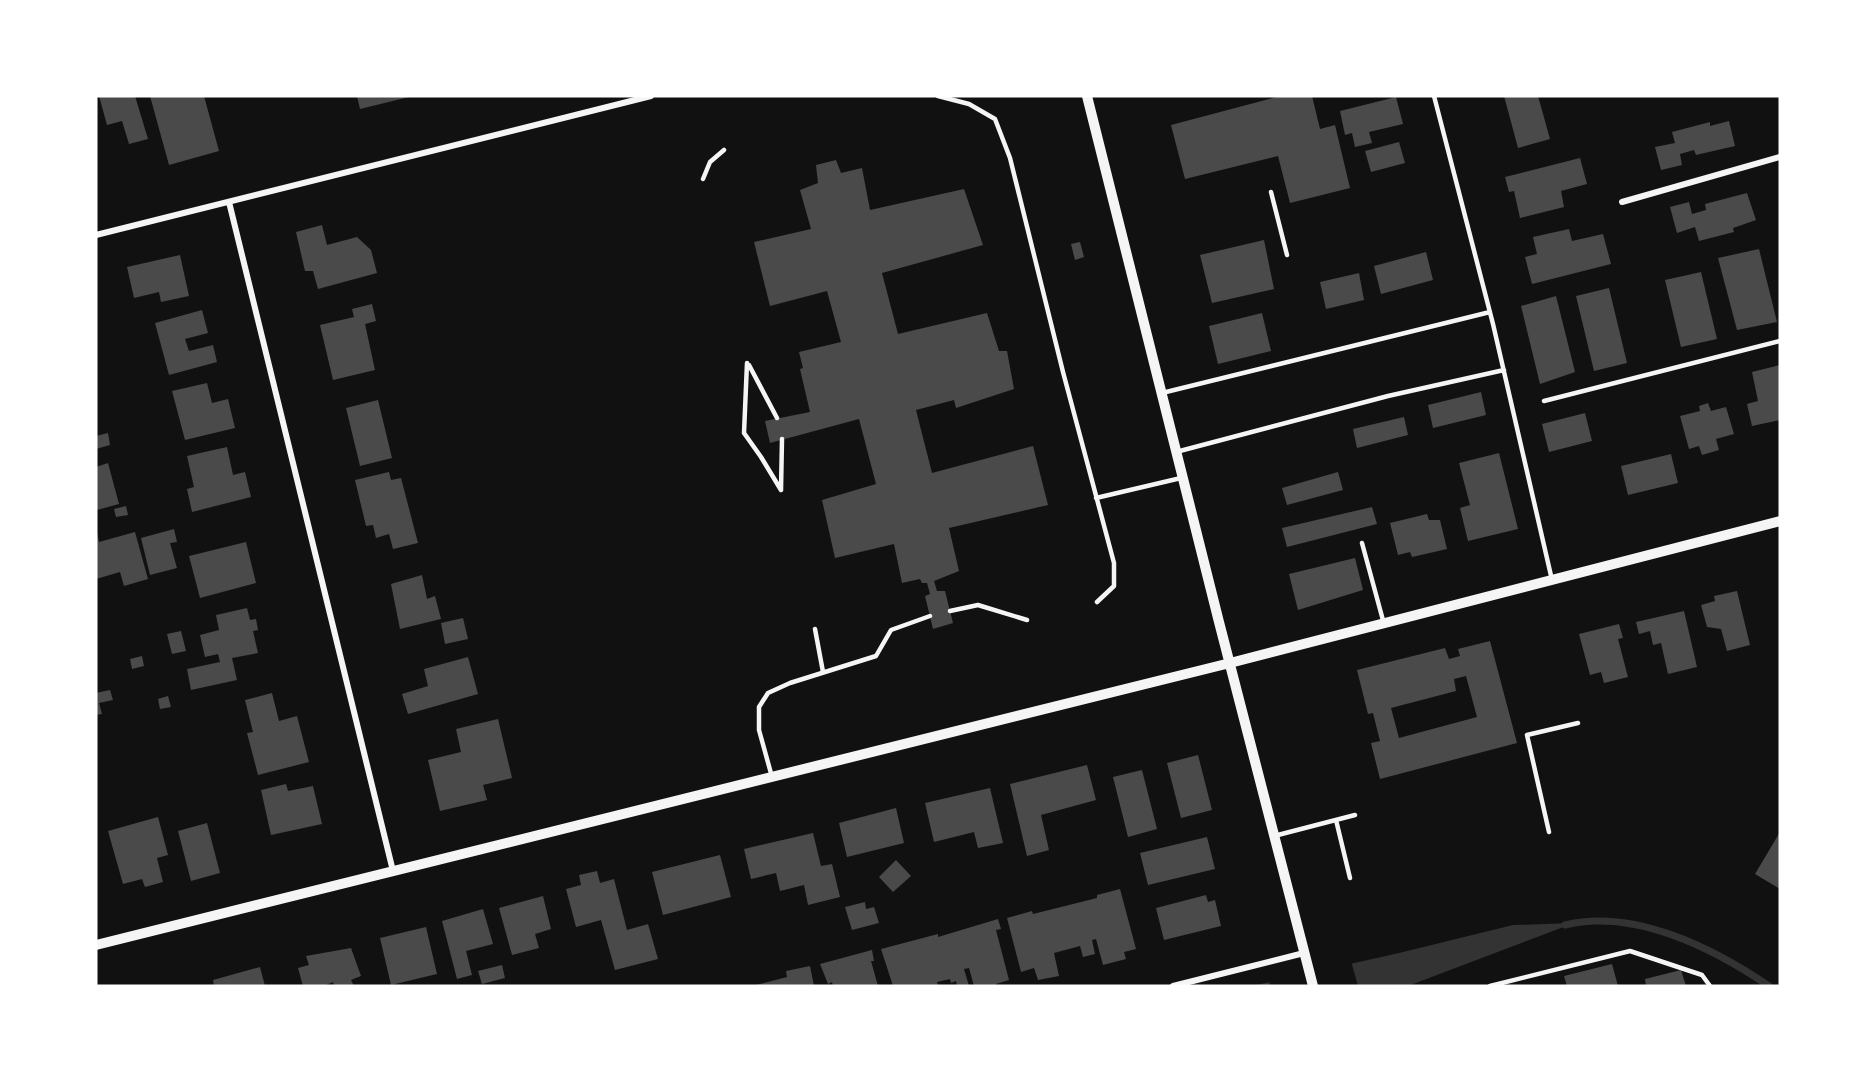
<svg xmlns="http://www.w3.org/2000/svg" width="1876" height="1082" viewBox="0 0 1876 1082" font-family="Raleway,sans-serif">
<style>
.water{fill:#333}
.pier{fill:#111}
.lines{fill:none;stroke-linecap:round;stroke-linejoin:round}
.stream{stroke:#333;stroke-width:7}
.building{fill:#4a4a4a;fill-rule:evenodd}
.service{stroke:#f5f5f5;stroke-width:4.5}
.minor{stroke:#f5f5f5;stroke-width:6}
.tertiary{stroke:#f5f5f5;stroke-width:10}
</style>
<rect width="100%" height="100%" fill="#111"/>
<path class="water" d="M1574,923L1408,986H1252L1399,953L1513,925Z"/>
<path class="pier" d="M1351,961L1358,986H1270L1269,979Z"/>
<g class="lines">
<path class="stream" d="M1565,925C1634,908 1713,948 1769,986"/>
</g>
<path class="building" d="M99,96H135L148,139L129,144L122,121L107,125Z
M150,96H204L219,151L169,165Z
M357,96H409V97L360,109Z
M1280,96H1312L1320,129L1335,125L1350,188L1290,203L1278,156L1185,179L1171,125Z
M1504,96H1538L1550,139L1518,148Z
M1396,97L1403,124L1369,132L1372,143L1355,147L1352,133L1345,135L1340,111Z
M1729,121L1735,146L1696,155L1694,150L1680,154L1682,165L1661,170L1655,147L1675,143L1672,132L1710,122V126Z
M1399,142L1405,163L1371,172L1365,151Z
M1580,158L1587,184L1561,191L1564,207L1520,218L1514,191L1509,192L1505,177Z
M836,160L841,173L862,168L870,210L964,189L983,245L882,273L898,334L987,313L999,351H1007L1014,389L956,408L954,400L916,410L932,473L1033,446L1048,505L949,528L959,571L934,581L937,591H945L953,623L933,629L925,596L930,594L927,583H922L920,579L902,583L894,544L835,558L822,500L876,484L859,419L770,443L765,421L810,412L800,369L803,368L799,352L841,342L827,291L770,306L754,242L811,229L800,190L818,183L816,165Z
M1747,193L1756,220L1733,228L1734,232L1699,241L1695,227L1677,233L1670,207L1689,202L1692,214L1706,210L1705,204Z
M322,225L327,245L357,237L371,250L377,273L318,289L313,271H305L296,232Z
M1569,229L1572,241L1603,234L1611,264L1532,284L1525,257L1537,254L1533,237Z
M1264,240L1274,289L1212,303L1200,255Z
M1080,242L1084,257L1075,260L1071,244Z
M1759,249L1777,322L1737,330L1718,258Z
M1426,252L1433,280L1381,294L1374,266Z
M180,255L189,296L161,302L159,292L134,298L127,267Z
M1701,272L1717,339L1681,347L1665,280Z
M1359,273L1364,300L1326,309L1320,282Z
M1609,288L1627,363L1594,371L1576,296Z
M1556,296L1575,372L1540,384L1521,306Z
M372,304L376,321L365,324L375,370L333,380L320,325L354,317L352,309Z
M202,310L208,333L185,339L189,351L213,345L217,362L169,375L155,323Z
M1262,313L1271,351L1218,364L1209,326Z
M1780,365V420L1752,426L1747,404L1758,401L1752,372Z
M207,383L212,403L228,399L235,428L185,440L172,391Z
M1481,392L1486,415L1433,428L1428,405Z
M378,400L392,458L360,466L346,408Z
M1708,403L1711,411L1726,407L1734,434L1716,439L1719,450L1702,455L1699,446L1689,449L1680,416L1700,411L1699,406Z
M1585,413L1592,441L1549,452L1542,424Z
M1404,417L1408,435L1357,448L1353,429Z
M108,433L110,445L96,449V436Z
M227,447L233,475L245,472L251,497L192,512L187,489L194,487L187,456Z
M1499,453L1518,529L1468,541L1460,508L1470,505L1459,463Z
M1671,454L1678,483L1628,495L1621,466Z
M108,463L119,504L97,510L96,467Z
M389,472L391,480L401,478L418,543L393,549L389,534L376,538L373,525L366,526L355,480Z
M1338,472L1343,490L1287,505L1282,488Z
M126,506L128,515L116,517L114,509Z
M1372,507L1377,524L1287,547L1282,528Z
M1427,514L1429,520H1440L1447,549L1412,557L1410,552L1398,555L1390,523Z
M174,529L177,542L170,543L177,568L150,575L141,538Z
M97,532L99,542L135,532L148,579L124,586L120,572L96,579Z
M246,542L256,583L200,598L189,556Z
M1355,558L1363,590L1298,610L1289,574Z
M422,575L427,599L435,596L441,619L400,629L391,584Z
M1737,591L1750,645L1727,651L1721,629L1707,627L1701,605L1715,601L1714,596Z
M247,608L250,620L256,619L258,630L253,631L258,653L232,658L237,680L191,690L187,669L220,662L218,654L205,657L200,635L219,630L216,615Z
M1684,611L1697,667L1668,674L1661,643L1653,645L1650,631L1639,634L1636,622Z
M463,618L468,639L445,644L441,623Z
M1619,624L1623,638L1618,639L1628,677L1604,683L1601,672L1590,675L1579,634Z
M181,631L186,651L172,654L167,634Z
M1490,641L1517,743L1380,779L1371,743L1380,741L1373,713L1368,714L1357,670L1445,648L1449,659L1460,656L1458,649ZM1466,676L1477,717L1399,738L1391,708L1456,691L1454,679Z
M142,656L144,666L132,669L130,659Z
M468,657L478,694L408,714L402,694L428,686L424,669Z
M110,690L113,700L99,703L102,714L96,715V693Z
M272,693L279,721L297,716L309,762L258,775L247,733L253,732L245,700Z
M168,696L171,707L160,709L158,699Z
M498,719L512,778L483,785L487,800L440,811L428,760L461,752L456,729Z
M1198,755L1212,810L1181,818L1167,763Z
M1087,765L1096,800L1041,815L1049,850L1027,856L1010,784Z
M1142,770L1157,829L1128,837L1113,777Z
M286,784L288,791L313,786L322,824L271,835L261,790Z
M990,788L1003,843L978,848L974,832L934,842L925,803Z
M896,808L904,843L847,857L839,823Z
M158,817L168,855L157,858L163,882L145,887L142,879L123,884L108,831Z
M207,823L220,873L191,881L178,831Z
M1780,832V889L1755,874Z
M813,833L821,866L832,864L840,897L808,905L804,885L780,891L776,873L751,879L744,849Z
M1207,837L1215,869L1148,885L1140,853Z
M720,855L731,897L663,915L652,872Z
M896,860L911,876L893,892L879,877Z
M597,871L600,883L614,879L627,930L648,924L658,959L615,970L601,920L576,927L566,889L581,885L579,875Z
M1120,889L1136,949L1124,952L1126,959L1103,965L1096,939L1092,940L1095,954L1083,957L1080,946L1054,953L1059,976L1038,980L1034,968L1021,972L1007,918L1032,911L1033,914L1097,898V895Z
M1206,895L1208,902L1215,900L1221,926L1164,940L1156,908Z
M543,896L551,929L535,934L539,948L512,955L499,908Z
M865,902L866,909L874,907L879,923L852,930L845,907Z
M483,909L493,944L466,951L472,975L457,979L442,921Z
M998,919L1001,929L996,930L1009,980L996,984L997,986H974L969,968L964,969L969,986H957L956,981L951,983L950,979L937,982L938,986H893L881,949L938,934V937Z
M426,927L437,974L391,985L380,938Z
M351,948L361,976L351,980L354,986H334L333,982L324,986H303L298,968L309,965L306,956Z
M872,950L874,961H871L878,986H833L832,982L828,984L820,964Z
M1612,964L1618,986H1567L1564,976Z
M502,965L505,978L482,984L478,971Z
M810,966L814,986H752L787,977L786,971Z
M260,967L265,986H214L213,980Z
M1681,970L1686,986H1646L1645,979Z"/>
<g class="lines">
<path class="service" d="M938,96L969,104L995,119L1010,158L1063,372L1114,563V586L1097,602
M1434,96L1493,324L1552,580
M703,179L710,162L724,150
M1271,192L1287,255
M747,363L744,433L761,457L781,490
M749,365L777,418
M1162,393L1490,312
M1544,401L1780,341
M1176,452L1388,396L1504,370
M781,490L782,439
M1096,498L1181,478
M1362,543L1384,624
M950,611L978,605L1027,620
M815,629L823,672
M772,777L759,730V707L768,693L790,683L876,656L891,630L930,616
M1336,820L1350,878
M1549,832L1527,735L1578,723
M1274,836L1355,815
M1490,986L1630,951L1702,975L1710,986"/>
<path class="minor" d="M229,202L393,871
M1622,202L1780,157
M96,235L651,96
M1173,986L1304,953"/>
<path class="tertiary" d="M1087,96L1219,622L1313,986
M96,945L1230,663L1780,521"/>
</g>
<rect width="1876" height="1082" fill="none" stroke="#ffffff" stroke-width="195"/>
</svg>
